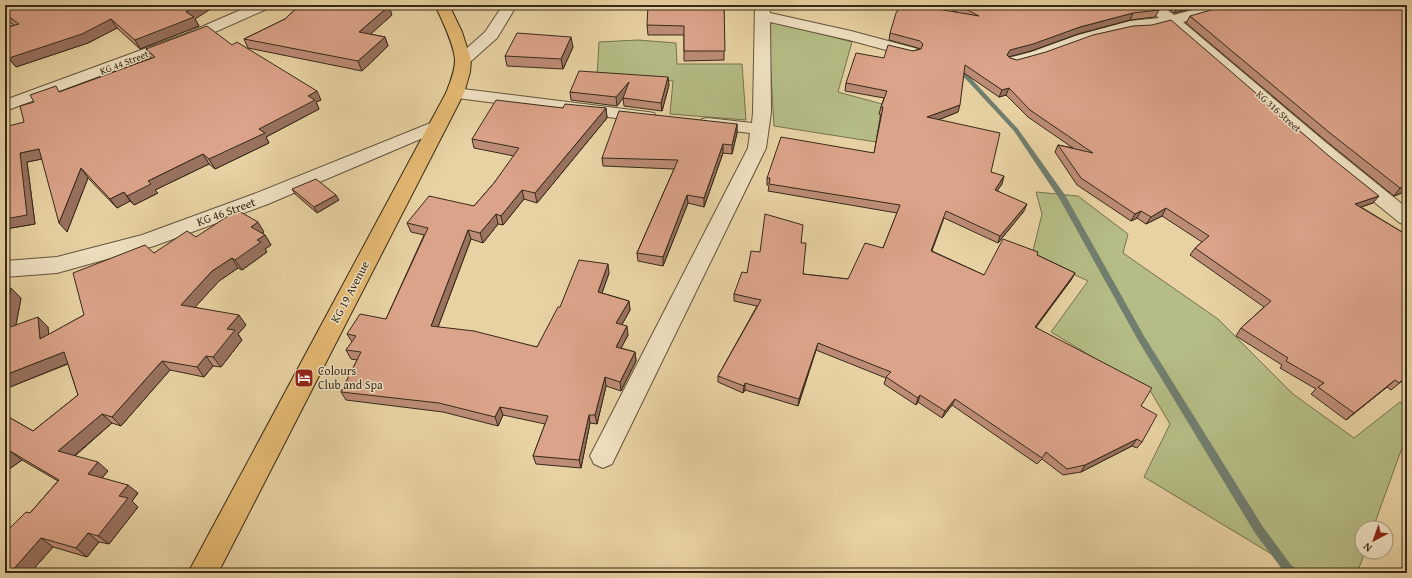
<svg xmlns="http://www.w3.org/2000/svg" width="1412" height="578" viewBox="0 0 1412 578" font-family="'Gentium Book Plus',serif">
<style>
.green{fill:#b5bc85;stroke:#76724e}
.lines{fill:none;stroke-linecap:round;stroke-linejoin:round}
.stream{fill:#717e6f;fill-rule:evenodd}
.minor-casing{stroke:#63533b;stroke-width:2}
.major-casing{stroke:#372918;stroke-width:2}
.minor{fill:#f0e2c3;fill-rule:evenodd}
.major{fill:#e4b972;fill-rule:evenodd}
.wall{fill:#bc8c76;stroke:#372918}
.shaded-wall{fill:#997260;stroke:#372918}
.building{fill:#dba389;stroke:#372918}
.labels{text-anchor:middle;stroke-width:3;stroke-linejoin:round;paint-order:stroke}
.far-street-label{font-size:10px;fill:#372918;stroke:#f0e2c3}
.street-label{font-size:12px;fill:#372918;stroke:#f0e2c3}
.poi-label{font-size:12px;fill:#372918;stroke:#f0e2c3;text-anchor:start}
</style>
<rect width="100%" height="100%" fill="#e8d2a3"/>
<filter id="stains"><feTurbulence type="fractalNoise" baseFrequency=".005" numOctaves="4"/><feColorMatrix values="0 0 0 0 .2 0 0 0 0 .09 0 0 0 0 .02 0 0 0 .5 -.17"/></filter>
<radialGradient id="worn" r=".72"><stop offset=".6" stop-color="#630" stop-opacity="0"/><stop offset="1" stop-color="#630" stop-opacity=".3"/></radialGradient>
<path class="green" d="M768,20L852,42L838,92L882,104L876,142L774,126Z
M638,40L676,43L677,64H742L746,120L670,114L673,81L597,75L599,42Z
M1036,192L1078,196L1128,234L1123,253L1218,319L1293,394L1354,438L1400,402L1407,407V434L1373,528H1362V552H1365L1357,573H1303L1144,477L1170,424L1151,392L1051,332L1088,281L1032,255L1042,214Z"/>
<g class="lines">
<path class="stream" d="M967,62L970,64L968,75L1018,129L1065,195L1144,336L1263,527L1297,573H1285L1255,533L1138,340L1059,198L1014,131L962,75L964,64Z"/>
<defs>
<path id="minor" d="M252,5H271L269,8L197,40L5,111V100L185,34Z
M503,5H517L497,38L469,63L463,65L457,63L455,60L457,57L485,32Z
M755,5H769L770,13L851,31L918,49L920,52L918,55L912,57L849,40L770,22L771,112L766,148L612,464L603,468L594,464L590,456L748,148L750,133L708,128L702,127L699,123L702,119L708,118L752,123L753,112Z
M1144,5H1161L1174,15L1211,5H1234L1232,8L1183,22L1324,141L1407,208V225L1400,223L1325,162L1168,25L1149,30L1130,31L1090,41L1043,58L1014,66L1008,64L1006,61L1008,58L1031,52L1078,35L1130,21L1159,18Z
M455,88L648,112L654,113L657,117L654,121L648,122L449,97L446,93L449,89Z
M438,120L444,121L447,125L444,129L268,204L154,246L57,273L5,277V261L57,257L142,235L254,194Z"/>
<path id="major" d="M435,5H449L462,32L471,60L470,72L464,93L218,573H188L446,93C450,83 455,71 455,60C454,44 442,20 435,5Z"/>
</defs>
<use href="#minor" class="minor-casing"/>
<use href="#major" class="major-casing"/>
<use href="#minor" class="minor"/>
<use href="#major" class="major"/>
</g>
<path class="wall" d="M5,5L195,19L199,26L140,49L117,28L88,43L16,67L5,54V28L14,25L5,19Z
M300,5H387L386,6L392,15L370,34L385,37L388,46L362,71L248,48L244,39L285,19Z
M724,5V60L684,61V35H648L647,25Z
M943,5H1153L1159,10L1155,17L1130,20L1078,34L1031,51L1008,56L1010,58L1373,203L1361,207L1407,235V377L1391,390L1387,387L1346,420L1311,394L1316,389L1280,368L1282,365L1236,336L1241,328L1264,307L1190,255L1195,248L1202,242L1162,216L1146,224L1137,218L1131,221L1077,185L1055,152L1058,145L1073,148L1028,117L1006,95L999,97L964,73L958,112L938,120L991,172L1002,184L997,190L1024,211L998,243L944,218L932,251L984,275L1037,255L1075,273L1071,280L1036,327L1141,406L1142,442L1137,448L1132,446L1081,472L1063,475L1042,459L1037,464L952,405L942,418L918,402L916,405L884,384L886,378L816,350L798,406L745,390L743,393L718,382V376L757,306L734,301V294L760,252L801,243L803,274L848,279L883,248L897,213L768,191L769,186L767,185V178L874,153L881,115L879,114L881,107L884,98L845,91L846,83L884,58L913,51L920,49L918,48L889,40L890,33L957,12Z
M1163,5H1205L1174,13Z
M1190,16L1407,191L1394,196L1325,140L1186,23Z
M232,45L321,100L316,102L319,109L266,137L269,143L215,169L209,164L155,190L158,193L134,205L130,201L117,208L88,178L67,232L42,159L27,162L35,224L5,229L34,102L60,92L151,58L146,49Z
M573,47L563,69L507,66L505,56Z
M669,85L662,111L624,106L623,98L617,106L571,100L570,92Z
M563,108H606L607,118L537,203L524,199L503,225L498,224L483,243L471,239L438,327L537,347L560,307L609,273L602,293L629,301L630,310L622,324L628,335L621,348L635,352L636,361L621,391L606,386L597,424L590,423L581,468L536,464L533,456L545,424L503,415L498,426L443,412L346,400L341,392L357,360L351,359L346,350L352,342L347,334L386,319L424,235L411,232L407,223L474,206L494,183L514,156L474,148L472,139Z
M737,124V133L732,154L723,153L704,207L688,203L663,266L638,261L637,253L674,169L603,166L602,158Z
M292,189L339,200L317,213L295,194Z
M264,232L262,233L265,235L271,245L265,249L267,252L242,270L238,268L219,281L195,307L246,325L238,334L242,340L221,367L213,366L204,377L170,370L121,426L112,423L75,456L108,471L102,478L138,493L132,501L138,507L109,544L99,542L87,557L53,547L30,573H12L5,570V533L30,513L58,481L22,460L5,472V415L33,431L78,395L68,364L5,389L11,288L21,298L16,325L48,327V335L84,315L154,253L196,237Z"/>
<path class="shaded-wall" d="M198,5H217L195,19L199,26L140,49L135,40Z
M1183,5H1205L1174,13L1178,7Z
M389,6L392,15L362,42L359,32Z
M1133,13L1130,20L1078,34L1031,51L1008,57L1007,55L1010,50L1080,27Z
M111,19L117,28L88,43L16,67L9,58Z
M385,37L388,46L362,71L358,61Z
M571,37L573,47L563,69L561,59Z
M668,77L669,85L662,111L661,103Z
M629,82V90L617,106L616,97Z
M1009,88L1006,95L999,97L1002,90Z
M317,91L321,100L316,102L319,109L266,137L269,143L215,169L209,159L259,129L308,96Z
M960,105L958,112L925,125L927,117Z
M606,108L607,118L537,203L535,193Z
M737,124V133L732,154V145Z
M723,144V153L704,207V198Z
M39,149L47,158L27,162L35,224L5,229V219L20,153Z
M203,154L209,164L155,190L158,193L134,205L127,196L148,181Z
M81,168L88,178L67,232L59,223Z
M1004,176L1002,184L993,197L995,190Z
M1407,186V191L1394,196L1400,188Z
M522,190L524,199L503,225L501,216Z
M124,192L130,201L117,208L110,199Z
M336,195L339,200L317,213L314,207Z
M687,195L688,203L663,266V257Z
M1379,196L1373,203L1349,211L1355,204Z
M1027,204L1024,211L998,243L1000,236Z
M1166,208L1162,216L1146,224L1151,217Z
M1141,211L1137,218L1131,221L1135,214Z
M496,214L498,224L483,243L480,233Z
M258,222L264,232L257,237L251,227Z
M468,230L471,239L435,335L431,326Z
M265,235L271,245L265,249L267,252L242,270L235,260L257,240Z
M232,258L238,268L219,281L188,315L181,305L212,271Z
M608,264L609,273L599,301L598,292Z
M1075,273L1071,280L1031,334L1035,327Z
M11,288L21,298L13,340L5,332V317Z
M629,301L630,310L618,332L616,323Z
M239,315L246,325L238,334L242,340L221,367L213,357L227,329Z
M38,317L48,327L50,349L40,339Z
M627,326L628,335L617,356L616,347Z
M818,343L816,350L798,406L799,399Z
M64,352L74,361L5,389V375Z
M635,352L636,361L621,391L620,382Z
M206,356L213,366L204,377L197,367Z
M162,361L170,370L121,426L112,417Z
M605,377L606,386L597,424L595,415Z
M1395,380L1387,387L1346,420L1354,413Z
M745,383V390L743,393L744,386Z
M920,395L918,402L916,405L918,398Z
M955,399L952,405L942,418L945,411Z
M500,407L503,415L498,426L495,417Z
M102,414L112,423L69,460L58,451Z
M589,415L590,423L581,468L579,460Z
M1137,439L1132,446L1081,472L1085,465Z
M10,451L22,460L5,472V455Z
M98,462L108,471L98,482L88,474Z
M128,485L138,493L132,501L138,507L109,544L98,536L119,496Z
M88,533L99,542L87,557L76,548Z
M41,538L53,547L30,573H16L12,571Z"/>
<path class="building" d="M5,5H198L186,12L194,17L135,40L111,19L82,34L9,58L5,53V28L19,24L5,14Z
M300,5H382L389,6L359,32L385,37L358,61L244,39L285,19Z
M648,5H724L725,51H684V26L647,25Z
M901,5H914L979,16L958,5H1153L1159,10L1133,13L1080,27L1033,44L1010,50L1007,55L1010,58L1017,60L1046,52L1093,35L1133,26L1152,25L1171,20L1329,156L1379,196L1355,204L1407,235V376L1399,383L1395,380L1354,413L1318,387L1324,383L1286,361L1288,358L1241,328L1271,301L1195,248L1209,236L1166,208L1151,217L1141,211L1135,214L1081,178L1058,145L1093,153L1030,110L1009,88L1002,90L965,65L960,105L927,117L1000,133L991,172L1004,176L995,190L1027,204L1000,236L946,211L931,251L984,275L1003,239L1038,252L1037,255L1075,273L1035,327L1152,388L1141,406L1157,415L1142,442L1137,439L1085,465L1067,469L1046,452L1042,458L955,399L945,411L920,395L918,398L886,377L891,372L818,343L799,399L745,383L744,386L718,376L761,300L734,294L742,272L747,273L751,251L760,252L765,214L803,225L801,243H806L803,274L848,279L865,243L883,248L900,205L769,184L770,178H767L781,137L874,153L883,107H881L887,91L846,83L856,53L884,58L888,45L913,51L921,49L923,44L920,41L890,33L896,13Z
M1176,5H1183L1178,7Z
M1228,5H1407V186L1400,188L1330,133L1190,16Z
M207,26L232,45L237,42L317,91L308,96L315,100L259,129L265,133L209,159L203,154L148,181L151,184L127,196L124,192L110,199L81,168L59,223L39,149L20,153L27,215L5,219V127L24,122L20,106L34,102L30,95L56,86L59,92L155,57L146,49Z
M517,33L571,37L561,59L505,56Z
M579,71L668,77L661,103L623,98L629,82L616,97L570,92Z
M496,100L563,108L565,104L606,108L535,193L522,190L501,216L496,214L480,233L468,230L431,326L474,331L537,347L558,307H560L579,260L608,264L598,292L629,301L616,323L627,326L616,347L635,352L620,382L605,377L595,415H589L579,460L533,456L548,416L500,407L495,417L439,403L341,392L361,352L346,350L356,336L347,334L360,314L386,319L428,228L407,223L429,196L474,206L494,183L519,148L472,139Z
M619,111L737,124L732,145L723,144L704,198L687,195L663,257L637,253L678,160L602,158Z
M316,179L336,195L314,207L292,189Z
M237,210L258,222L251,227L265,235L257,240L261,242L235,260L232,258L212,271L181,305L239,315L227,329L235,330L213,357L206,356L197,367L162,361L112,417L102,414L58,451L98,462L88,474L128,485L119,496L128,498L98,536L88,533L76,548L41,538L12,571L5,568V533L26,512L30,513L59,480L10,451L5,455V415L33,431L78,395L64,352L5,375V329L38,317L40,339L84,315L73,273L145,245L154,253L187,231L196,237Z
M11,288L5,317V289Z"/>
<defs>
<symbol id="hotel-square" viewBox="-11 -11 22 22"><rect x="-9" y="-9" width="18" height="18" rx="4" fill="#8f2418" stroke="#f0e2c3"/><path d="M-6-4.5h1.5V1H6V5H4.5V3h-9V5H-6ZM-4 0a1.8 1.8 0 1 1 3.6 0ZM.5 0V-2.5h3Q6-2.5 6 0Z" fill="#fff"/></symbol>
</defs>
<g fill-rule="evenodd">
<use href="#hotel-square" x="293" y="367" width="22" height="22"/>
</g>
<g class="labels">
<g class="far-street-label">
<text transform="translate(124 62) rotate(-21)" y="4">KG 44 Street</text>
<text transform="translate(1279 111) rotate(42)" y="4">KG 316 Street</text>
</g>
<g class="street-label">
<text transform="translate(226 212) rotate(-20)" y="4">KG 46 Street</text>
<text transform="translate(350 292) rotate(-62)" y="4">KG 19 Avenue</text>
</g>
<g class="poi-label">
<text x="318" y="375">Colours<tspan x="318" dy="14">Club and Spa</tspan></text>
</g>
</g>
<rect width="1412" height="578" fill="none" stroke="#e8d2a3" stroke-width="20"/>
<rect x="6" y="6" width="1400" height="566" fill="none" stroke="#372918" stroke-width="2"/>
<rect x="10" y="10" width="1392" height="558" fill="none" stroke="#372918"/>
<g transform="translate(1374 540) rotate(221)"><circle r="19" fill="#f0e2c3" stroke="#a6987f"/>
<path d="M0-3L7 15L0 10L-7 15Z" fill="#8f2418"/>
<text y="-6" font-size="11" font-weight="bold" text-anchor="middle" fill="#372918">N</text>
</g>
<rect width="100%" height="100%" filter="url(#stains)"/>
<rect width="100%" height="100%" fill="url(#worn)"/>
</svg>
